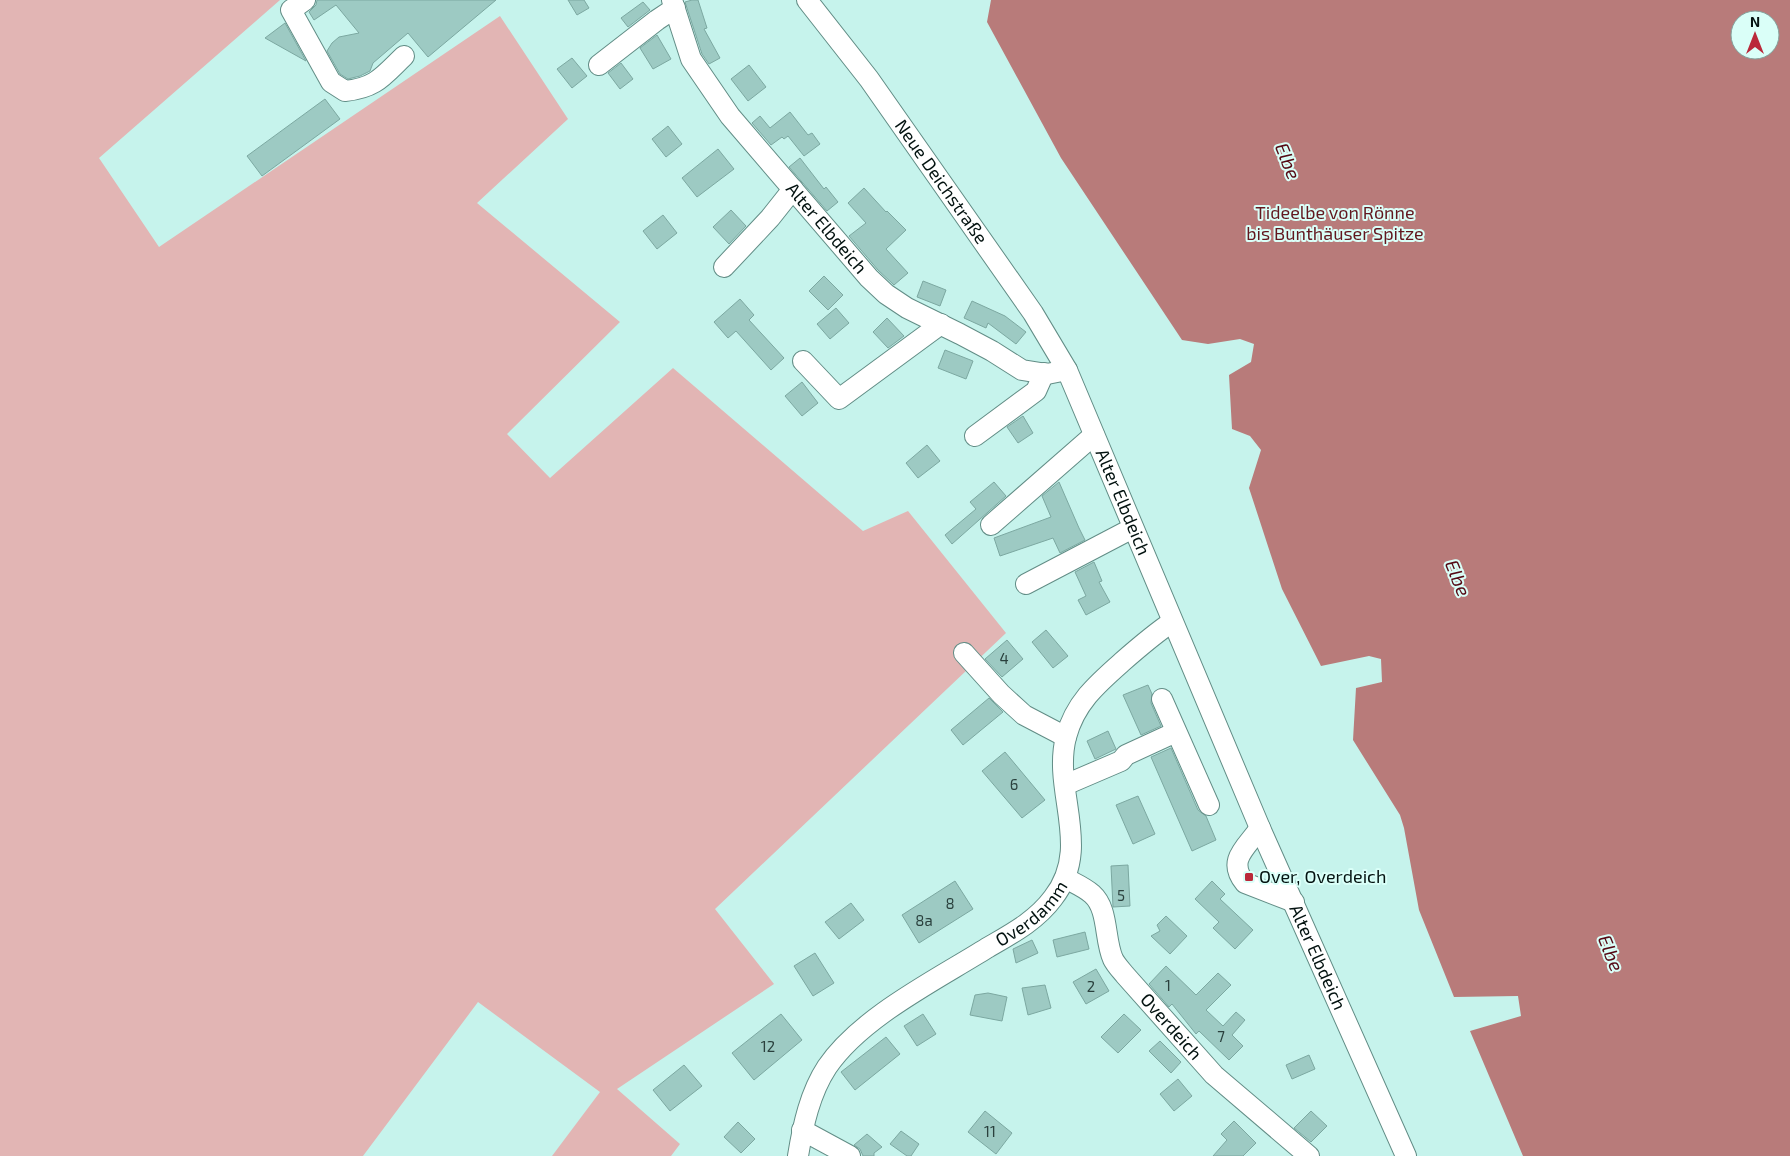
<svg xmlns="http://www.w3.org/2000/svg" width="1790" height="1156" viewBox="0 0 1790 1156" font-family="'Exo 2',sans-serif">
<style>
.green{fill:#e2b5b4}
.water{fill:#b87b7a;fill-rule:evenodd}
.building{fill:#9dcac3;stroke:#7ca8a1}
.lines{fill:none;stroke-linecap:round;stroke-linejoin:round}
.minor-casing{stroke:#628d86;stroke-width:22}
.minor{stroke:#fff;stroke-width:20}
.poi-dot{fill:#ba293a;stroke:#dafff8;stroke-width:2}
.labels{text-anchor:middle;stroke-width:4;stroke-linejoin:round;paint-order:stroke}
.number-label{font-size:15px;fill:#2a403d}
.street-label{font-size:18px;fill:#031210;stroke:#dafff8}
.park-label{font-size:18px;fill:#62171e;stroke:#dafff8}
.poi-label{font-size:18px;fill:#031210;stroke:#dafff8;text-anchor:start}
.water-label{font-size:19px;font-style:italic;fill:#550914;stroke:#dafff8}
</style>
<rect width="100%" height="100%" fill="#c6f3ec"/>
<path class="green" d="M0,0H280L99,158L159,247L500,16L568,119L477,203L620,322L507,434L550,478L673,368L863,531L908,511L1006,633L715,909L774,984L617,1089L680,1144L671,1156H552L600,1092L478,1002L363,1156H0Z"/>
<path class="water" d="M991,0H1790V1156H1523L1470,1031L1521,1016L1518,996L1454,997L1419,910L1404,828L1400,815L1353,740L1356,688L1382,682L1381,659L1369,656L1321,666L1282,589L1249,488L1261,450L1250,436L1232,429L1229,375L1251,362L1254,344L1240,339L1208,344L1182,340L1061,158L987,22ZM1740,20H1770V50H1740Z"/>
<path class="building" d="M317,0H496L428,57L408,33L373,63L370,71L360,76L348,79L340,74L327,51L332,43L339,37L359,33L336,5L314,20L309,12L316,5Z
M568,0H584L589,8L577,15Z
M692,0H698L707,28L704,29L720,58L709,64L702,54L685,2Z
M643,2L650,10L628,27L621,18Z
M285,23L306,61L265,38Z
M657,35L671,59L653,69L640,48Z
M572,58L587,76L572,88L557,69Z
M621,63L633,79L620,89L608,73Z
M749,65L766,87L748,101L731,79Z
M325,99L340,119L262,176L247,156Z
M790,112L808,135L812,133L820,144L804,156L788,136L784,139L782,137L771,145L752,123L760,116L770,128Z
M668,126L682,144L666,157L652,139Z
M718,149L734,169L697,197L682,178Z
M800,158L824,189L826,187L838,202L827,211L789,167Z
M864,188L886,212L887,211L906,230L886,249L908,273L894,285L878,270L849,236L866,223L848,203Z
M731,210L746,226L729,244L713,227Z
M663,215L677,233L657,249L643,231Z
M824,276L843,295L828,310L809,291Z
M923,281L946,290L940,306L917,297Z
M740,299L754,315L749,320L784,358L771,370L736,331L728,338L714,322Z
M972,301L1005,316L1026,332L1016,344L988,323L986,328L964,318Z
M836,308L849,323L830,339L817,324Z
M887,318L904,336L888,348L873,332Z
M945,350L973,361L966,379L938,368Z
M802,382L818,403L802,416L785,396Z
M1023,416L1033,433L1018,443L1007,427Z
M927,445L940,461L918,478L906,463Z
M994,482L1006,496L952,544L945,535L976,509L970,502Z
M1059,482L1079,528L1085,540L1060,553L1053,538L1000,556L994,538L1051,517L1042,496Z
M1094,562L1102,581L1099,582L1110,602L1086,615L1078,600L1086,596L1075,572Z
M1046,630L1068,656L1053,668L1032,642Z
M1007,640L1023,659L1002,677L985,659Z
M1148,685L1152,694L1151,703L1161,726L1141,735L1123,695Z
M989,698L1003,712L963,745L951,730Z
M1108,731L1116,749L1095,759L1087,741Z
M1171,748L1198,810L1206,816L1216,840L1192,851L1151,757Z
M1005,752L1045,800L1022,818L982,771Z
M1138,796L1155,834L1133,844L1116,805Z
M1128,865L1130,906L1113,907L1111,866Z
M955,881L973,909L919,943L902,915Z
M1212,881L1225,894L1220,899L1253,930L1235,949L1213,928L1219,922L1195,899Z
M851,903L864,920L839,939L825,922Z
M1166,916L1187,936L1170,954L1151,936L1160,931L1157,925Z
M1085,932L1089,949L1057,957L1053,940Z
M1032,940L1038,953L1016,963L1013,949Z
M815,953L834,983L813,996L794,966Z
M1166,966L1196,995L1218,973L1231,985L1206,1010L1223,1026L1236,1012L1245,1020L1232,1035L1243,1046L1229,1060L1199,1031L1196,1034L1172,1004L1169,1007L1149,984Z
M1096,969L1109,991L1086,1004L1073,982Z
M1045,985L1051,1008L1028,1015L1022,988Z
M988,993L1007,997L1002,1021L970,1015L975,995Z
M781,1014L802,1040L754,1080L732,1053Z
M923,1014L936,1034L917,1046L904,1026Z
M1124,1014L1141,1030L1118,1053L1101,1037Z
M886,1037L900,1054L855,1090L841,1072Z
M1160,1041L1181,1062L1171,1073L1149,1051Z
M1309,1055L1315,1069L1292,1079L1286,1065Z
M684,1065L702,1086L670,1111L653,1090Z
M1178,1079L1192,1096L1174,1111L1160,1094Z
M985,1111L1012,1133L996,1154L968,1132Z
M1311,1111L1327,1126L1311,1142L1294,1128Z
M1234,1121L1256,1143L1243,1156H1213L1227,1140L1221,1134Z
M738,1122L755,1139L741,1153L724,1137Z
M901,1131L919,1144L911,1156H907L890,1144Z
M867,1134L882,1147L874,1153V1156H863L860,1149L854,1145Z"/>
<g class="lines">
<defs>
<g id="minor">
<path d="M305,0L291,10L331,82L345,91C376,88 383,76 404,56"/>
<path id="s1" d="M672,0L691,59L730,116L869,278L886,294L907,308L960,334L992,351L1022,370L1047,374L1067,370"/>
<path id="s2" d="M807,0L869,79L1033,313L1067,370L1260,828L1406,1156"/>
<path d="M599,65L657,20L675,8"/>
<path d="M724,267L770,218L793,189"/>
<path d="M803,361L839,399L941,324"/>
<path d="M975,436L1036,391L1044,373"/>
<path d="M991,525L1094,435"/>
<path d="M1026,584L1133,528"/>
<path d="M964,653L1001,694L1024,715L1066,737"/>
<path d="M1162,699L1209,805"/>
<path d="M1065,785L1121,761L1126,755L1176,732"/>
<path d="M1260,828C1247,847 1226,860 1245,883L1294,902"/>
<path id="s3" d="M1065,878C1074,883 1084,887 1092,894C1109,909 1104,939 1113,959C1116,965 1121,970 1125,975L1214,1075L1309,1156"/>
<path d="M802,1130L850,1156"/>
<path id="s4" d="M798,1156C803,1125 810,1093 827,1067C861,1017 936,980 987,948C1011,934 1036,921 1053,898C1093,847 1052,792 1066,737C1075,703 1097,684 1122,662C1138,648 1154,634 1172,622"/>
</g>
</defs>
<use href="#minor" class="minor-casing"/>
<use href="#minor" class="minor"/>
</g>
<rect class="poi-dot" x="1244" y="872" width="10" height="10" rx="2.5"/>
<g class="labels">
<g class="number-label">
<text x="1004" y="664">4</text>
<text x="1014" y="790">6</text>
<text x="1121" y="901">5</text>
<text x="950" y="909">8</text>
<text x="924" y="926">8a</text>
<text x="1168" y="991">1</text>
<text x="1091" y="992">2</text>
<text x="1221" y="1042">7</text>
<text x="768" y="1052">12</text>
<text x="990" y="1137">11</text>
</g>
<g class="street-label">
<text dy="6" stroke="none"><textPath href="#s2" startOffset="226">Neue Deichstraße</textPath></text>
<text dy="6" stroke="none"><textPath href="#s1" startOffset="279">Alter Elbdeich</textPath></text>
<text dy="6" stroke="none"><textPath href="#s2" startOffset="596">Alter Elbdeich</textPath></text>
<text dy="6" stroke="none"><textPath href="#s4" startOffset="352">Overdamm</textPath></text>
<text dy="6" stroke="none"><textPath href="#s2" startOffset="1091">Alter Elbdeich</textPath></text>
<text dy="6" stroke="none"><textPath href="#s3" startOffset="190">Overdeich</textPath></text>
</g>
<g class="park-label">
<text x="1335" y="219">Tideelbe von Rönne<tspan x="1335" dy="21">bis Bunthäuser Spitze</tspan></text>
</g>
<g class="poi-label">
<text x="1259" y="883">Over, Overdeich</text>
</g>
<g class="water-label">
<text transform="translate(1288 161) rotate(68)" y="7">Elbe</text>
<text transform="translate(1458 578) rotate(68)" y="7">Elbe</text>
<text transform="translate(1611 953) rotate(68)" y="7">Elbe</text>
</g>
</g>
<g transform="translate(1755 35)"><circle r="24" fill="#dafff8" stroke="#84a09b"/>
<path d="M0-4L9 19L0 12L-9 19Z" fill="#ba293a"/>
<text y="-8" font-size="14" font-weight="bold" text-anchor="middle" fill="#031210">N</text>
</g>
</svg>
